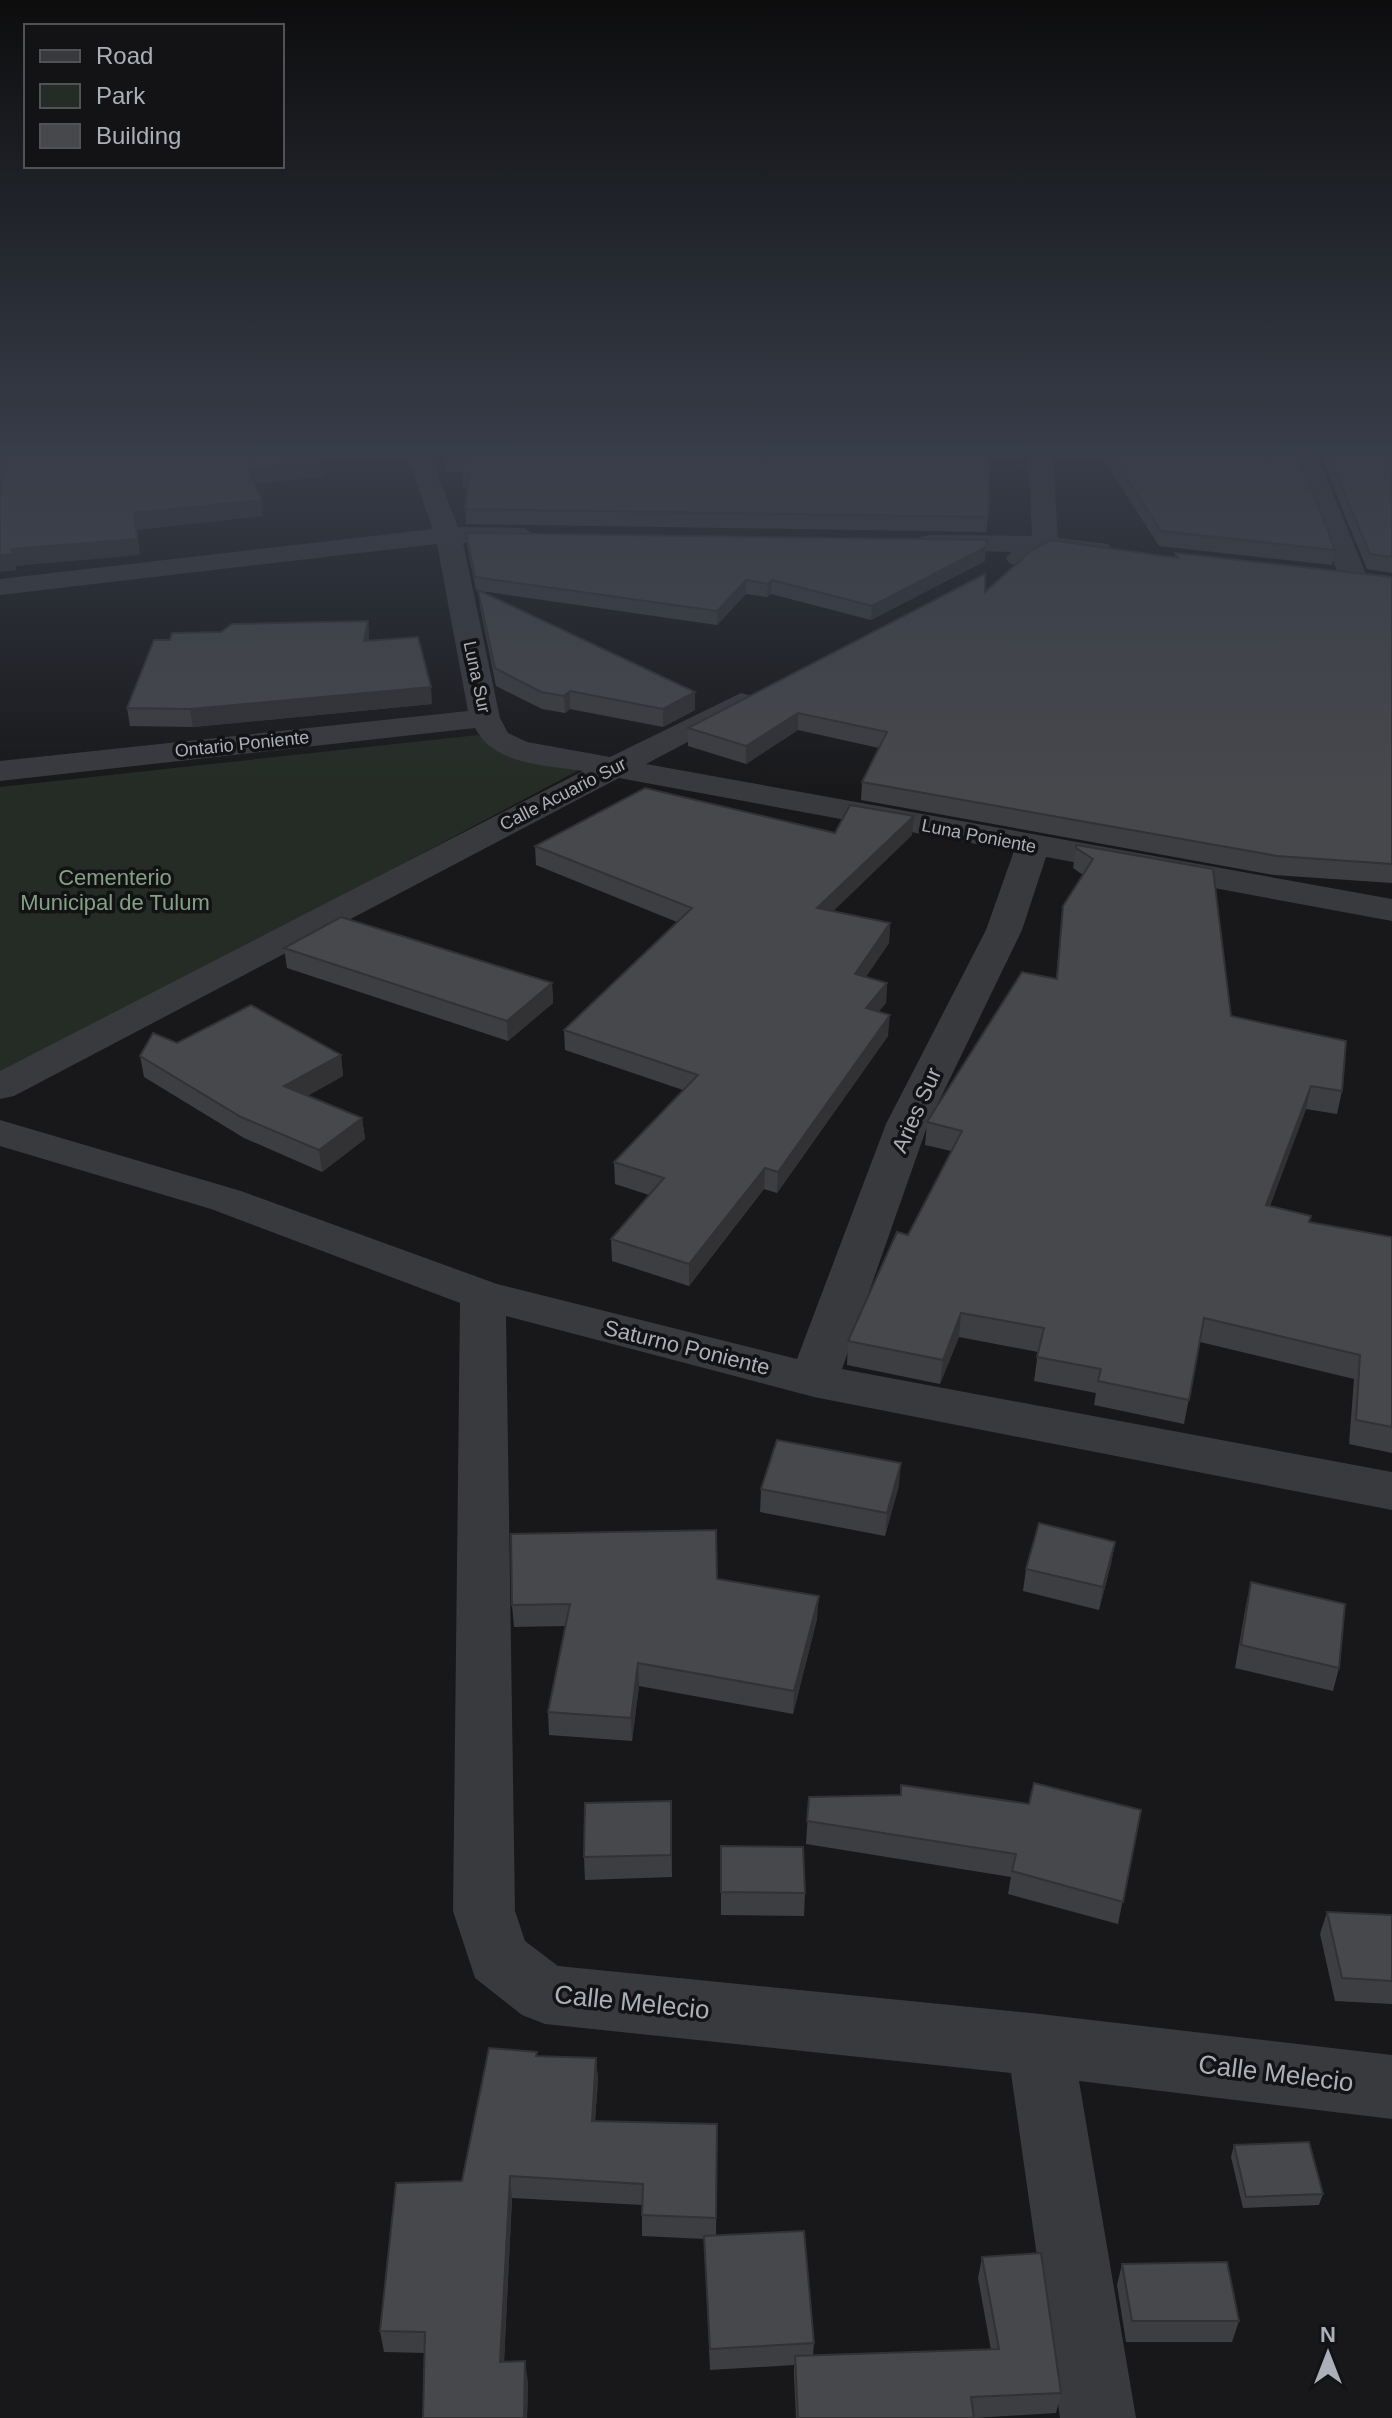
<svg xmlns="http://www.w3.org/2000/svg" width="1392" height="2418" viewBox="0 0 1392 2418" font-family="Helvetica,sans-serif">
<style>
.green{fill:#242c25}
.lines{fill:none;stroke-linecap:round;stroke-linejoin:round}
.minor{fill:#393a3e;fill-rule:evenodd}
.wall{fill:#3d3e41}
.shaded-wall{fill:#323235}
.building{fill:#47484c;stroke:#323235;stroke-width:2}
.labels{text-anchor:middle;stroke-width:7;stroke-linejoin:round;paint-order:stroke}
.far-street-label{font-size:18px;fill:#abb0b8;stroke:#131315}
.park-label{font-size:22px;fill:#83a283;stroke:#131315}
.street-label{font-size:22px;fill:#abb0b8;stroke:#131315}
.near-street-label{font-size:26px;fill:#abb0b8;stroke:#131315}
</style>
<rect width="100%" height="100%" fill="#18181a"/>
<path class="green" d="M478,735L513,758L581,769L0,1078V787Z"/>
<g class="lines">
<path class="minor" d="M405,452H429L458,527L524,528L537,536L524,544L463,543L500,718L508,733L527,742L610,757L741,693L752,696L756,702L752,708L646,764L1392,899V921L1046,857L1022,930L928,1124L842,1369L1392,1472V1510L814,1397L506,1316L515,1911L525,1941L558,1966L1040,2014L1392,2055V2119L1079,2081L1136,2418H1060L1011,2073L545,2024L522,2015L475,1978L453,1911L460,1303L211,1209L0,1146V1120L241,1191L497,1284L797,1359L886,1124L986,930L1014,851L619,778L14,1096L0,1099V1071L583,771C546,765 494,765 475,728L0,781V761L468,711L437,544L0,595V579L433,529Z
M1028,452H1052L1058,538L1108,544L1112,550L1108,556C1089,560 1070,551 1051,553C1035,554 1028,568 1010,564L1006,558L1011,552L920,549L916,543L920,537L929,535L1032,536Z
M1292,452H1316L1368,579L1364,585H1344L1340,579Z"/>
</g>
<path class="wall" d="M445,452L988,517L986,532L466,524L465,509L467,488H463L462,472H445L444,457Z
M1099,452H1297L1335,550L1332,565L1159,546Z
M1319,452H1392V573L1367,569Z
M466,533L985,561L871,620L771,594L767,597L746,594L717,625L480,591L695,710L663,727L570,709L565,713L542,709L496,686L480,607L479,591L476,590L467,546Z
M1175,553L1392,577V883L1274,875L861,800L862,782L879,748L798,730L746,764L688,746V728L985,592L1175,558Z
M368,621L369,641L432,704L193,727L130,726L127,708L221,632Z
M835,833L912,835L833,911L890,923L889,943L865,977L887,983L886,1003L878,1012L888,1036L777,1193L764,1189L689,1286L612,1261L611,1239L649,1195L615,1184L614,1162L683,1090L565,1050L564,1030L677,922L536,865L535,846Z
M1076,848L1213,869L1231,1016L1342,1091L1337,1114L1306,1109L1270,1206L1309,1222L1392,1237V1453L1349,1444L1354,1379L1200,1342L1184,1424L1094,1405L1096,1393L1034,1381L1038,1352L959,1337L940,1384L847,1365L848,1341L908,1235L951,1151L925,1145L927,1122L1056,979L1063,906L1083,875L1073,868Z
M284,948L552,983L553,1003L508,1041L287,968Z
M177,1043L341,1055L343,1076L307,1096L362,1118L365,1139L322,1172L244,1138L144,1077L140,1056Z
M899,1485L885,1536L760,1512L761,1489Z
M1115,1542L1111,1564L1099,1610L1023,1591L1026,1569Z
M717,1579L817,1619L793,1714L639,1686L632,1741L549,1735L548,1712L566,1626L514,1627L512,1605Z
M1251,1582L1339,1668L1333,1691L1235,1668L1246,1605Z
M901,1785L1029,1804L1141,1810L1118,1924L1008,1894L1011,1877L806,1844L809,1797L900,1795Z
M671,1801L672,1877L585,1880L584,1857Z
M721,1846L805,1893L804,1916L721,1915Z
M1327,1912L1392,1915V2004L1335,2001L1320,1934Z
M537,2056L596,2058L598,2080L595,2122L717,2124L716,2235L814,2343L813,2355L991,2350L978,2278L982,2257L1061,2393L1056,2413L974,2418H796L794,2377V2365L710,2370L704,2239L642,2236V2205L512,2198L504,2362L528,2382L527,2418H423L425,2353L384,2352L380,2331L462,2181Z
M1234,2145L1323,2194L1319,2205L1243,2208L1231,2157Z
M1122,2264L1239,2321L1232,2342H1126L1117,2285Z"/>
<path class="shaded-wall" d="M320,461L322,477L250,484L248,469Z
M261,500L263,516L137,530L140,555L16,566V570L0,572V555L12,549L134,513Z
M986,547L985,561L871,620L872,606Z
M746,580V594L717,625V611Z
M772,580L771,594L767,597L768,584Z
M368,621L369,638L365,658L364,641Z
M431,687L432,704L193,727L190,709Z
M570,691V709L565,713L564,696Z
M695,692V710L663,727V709Z
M798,713V730L746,764V746Z
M914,816L912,835L816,928L817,908Z
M890,923L889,943L854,995L855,974Z
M552,983L553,1003L508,1041L507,1021Z
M887,983L886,1003L864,1029L866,1008Z
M890,1015L888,1036L777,1193L778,1172Z
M341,1055L343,1076L287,1107L284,1086Z
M1311,1086L1306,1109L1261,1229L1266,1205Z
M362,1118L365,1139L322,1172L319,1150Z
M765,1168L764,1189L689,1286V1264Z
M961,1313L959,1337L940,1384L943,1360Z
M901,1463L899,1485L885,1536L887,1513Z
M1115,1542L1111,1564L1099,1610L1103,1587Z
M819,1596L817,1619L793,1714L794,1691Z
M638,1663L639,1686L632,1741L631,1718Z
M596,2058L598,2080L593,2144L592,2121Z
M510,2176L512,2198L503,2383L500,2362Z
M525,2361L528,2382L527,2418H524Z"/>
<path class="building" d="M0,452H315L320,461L248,469L261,500L134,513L137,539L12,549L13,554L0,555Z
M445,452H990L988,517L465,509L469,473H462L464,458L444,457Z
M1110,452H1297L1335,550L1161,531Z
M1327,452H1392V557L1370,554Z
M466,533L987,540L986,547L872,606L772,580L768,584L746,580L717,611L475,577Z
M1051,540L1178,558L1175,553L1392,577V864L1277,856L862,782L887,732L798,713L746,746L688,728L985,574V592L1032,550Z
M478,590L695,692L663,709L570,691L564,696L541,692L495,668Z
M368,621L364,641L418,637L431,687L190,709L127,708L154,640H170L172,633L221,632L232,624Z
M645,788L835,833L850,805L914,816L817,908L890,923L855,974L887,983L866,1008L890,1015L778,1172L765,1168L689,1264L611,1239L664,1178L614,1162L698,1075L564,1030L692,908L535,846Z
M1077,845L1213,869L1231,1016L1346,1041L1342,1091L1311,1086L1266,1205L1311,1216L1309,1222L1392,1237V1427L1356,1420L1360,1355L1204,1318L1189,1400L1098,1381L1101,1369L1037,1357L1044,1328L961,1313L943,1360L848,1341L897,1232L908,1235L962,1131L927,1122L1022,972L1057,979L1063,906L1093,859L1076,848Z
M341,917L552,983L507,1021L284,948Z
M251,1005L341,1055L284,1086L362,1118L319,1150L241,1117L140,1056L153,1033L177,1043Z
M777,1440L901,1463L887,1513L761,1489Z
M1039,1523L1115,1542L1103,1587L1026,1569Z
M716,1530L717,1579L819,1596L794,1691L638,1663L631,1718L548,1712L570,1604L512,1605L511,1534Z
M1251,1582L1345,1604L1339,1668L1241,1645Z
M1034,1783L1141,1810L1123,1902L1012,1871L1016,1854L807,1821L809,1797L901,1795V1785L1029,1804Z
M671,1801V1855L584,1857L585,1803Z
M721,1846L803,1847L805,1893L721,1892Z
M1327,1912L1392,1915V1981L1342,1978Z
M489,2048L537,2052L536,2056L596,2058L592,2121L717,2124L716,2218L642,2215L643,2184L510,2176L500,2362L525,2361L524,2418H423L425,2332L380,2331L396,2183L462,2181Z
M1309,2142L1323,2194L1246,2197L1234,2145Z
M804,2231L814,2343L710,2349L704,2236Z
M1041,2253L1061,2393L971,2397L974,2418H798L795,2356L999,2349L982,2257Z
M1227,2262L1239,2321H1132L1122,2264Z"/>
<linearGradient id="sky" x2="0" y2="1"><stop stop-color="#0d0d0e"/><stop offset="0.57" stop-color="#373d49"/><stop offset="1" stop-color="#373d49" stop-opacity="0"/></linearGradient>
<rect width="1392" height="791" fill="url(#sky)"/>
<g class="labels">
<g class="far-street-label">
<text transform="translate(477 677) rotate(78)" y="6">Luna Sur</text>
<text transform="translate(242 744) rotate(-6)" y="6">Ontario Poniente</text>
<text transform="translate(563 794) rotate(-27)" y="6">Calle Acuario Sur</text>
<text transform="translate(979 836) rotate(11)" y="6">Luna Poniente</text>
</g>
<g class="park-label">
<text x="115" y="885">Cementerio<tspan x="115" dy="25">Municipal de Tulum</tspan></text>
</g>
<g class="street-label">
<text transform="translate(916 1110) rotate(-66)" y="8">Aries Sur</text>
<text transform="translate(687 1347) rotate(14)" y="8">Saturno Poniente</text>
</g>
<g class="near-street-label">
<text transform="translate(632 2002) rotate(6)" y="9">Calle Melecio</text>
<text transform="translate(1276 2073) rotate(7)" y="9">Calle Melecio</text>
</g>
</g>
<rect x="24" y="24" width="260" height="144" fill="#131315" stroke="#505256" stroke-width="2"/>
<rect x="40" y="50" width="40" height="12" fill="#393a3e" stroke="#505256" stroke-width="2"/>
<text x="96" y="64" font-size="24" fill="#abb0b8">Road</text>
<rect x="40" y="84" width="40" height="24" fill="#242c25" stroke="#505256" stroke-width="2"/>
<text x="96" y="104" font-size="24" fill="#abb0b8">Park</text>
<rect x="40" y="124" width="40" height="24" fill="#47484c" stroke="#505256" stroke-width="2"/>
<text x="96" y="144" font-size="24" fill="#abb0b8">Building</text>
<g transform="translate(1328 2354)" stroke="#131315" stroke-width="6" paint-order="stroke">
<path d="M0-6L14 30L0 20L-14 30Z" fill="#abb0b8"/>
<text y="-12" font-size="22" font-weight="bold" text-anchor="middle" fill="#abb0b8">N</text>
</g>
</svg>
